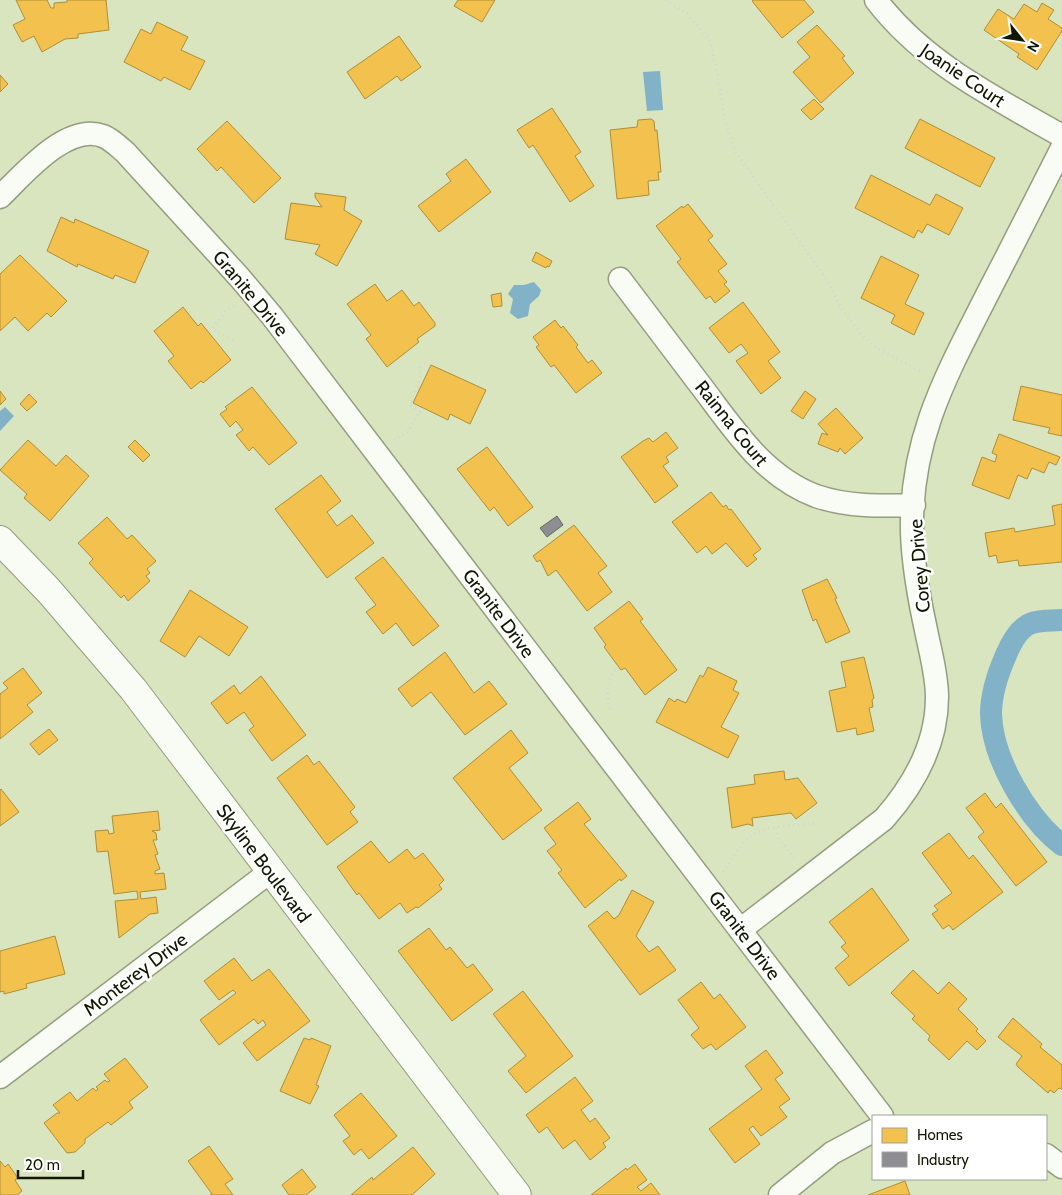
<svg xmlns="http://www.w3.org/2000/svg" width="1062" height="1195" viewBox="0 0 1062 1195" font-family="Cabin,sans-serif">
<style>
.water{fill:#82b2c7}
.homes{fill:#f2c14e;stroke:#ae8e37}
.industry{fill:#8d8d92;stroke:#686a66}
.lines{fill:none;stroke-linecap:round;stroke-linejoin:round}
.canal{stroke:#82b2c7;stroke-width:22}
.street-casing{stroke:#949d7f;stroke-width:25}
.secondary-casing{stroke:#949d7f;stroke-width:30}
.path{stroke:#d3d7cb;stroke-width:3;stroke-dasharray:1 4;stroke-linecap:butt}
.street{stroke:#f9fbf5;stroke-width:22}
.secondary{stroke:#f9fbf5;stroke-width:28}
.labels{text-anchor:middle;stroke-width:5;stroke-linejoin:round;paint-order:stroke}
.street-label{font-size:19px;fill:#111700;stroke:#fff}
</style>
<rect width="100%" height="100%" fill="#d9e5bf"/>
<path class="water" d="M660,71L663,110L647,111L643,72Z
M534,282L541,290L539,296L530,304L528,316L518,319L510,313L513,299L508,294L514,285H524Z
M5,407L14,416L0,431V411Z"/>
<path class="homes" d="M16,0H47L51,8H54V3L67,2V0H106L109,30L78,34V38L65,39L42,52L34,36L22,42L13,25L25,19Z
M458,0H495L482,22L454,6Z
M754,0H804L814,12L782,38L752,1Z
M1042,3L1054,10L1048,19L1062,28V31L1037,70L1017,57L1019,54L984,30L998,9L1014,19L1024,4L1037,12Z
M157,22L188,37L181,50L205,61L190,90L164,77L161,81L124,62L141,29L151,34Z
M817,25L845,56L842,58L854,73L821,103L793,72L810,57L797,42Z
M399,36L421,67L401,81L397,76L365,99L347,72Z
M0,75L8,84L0,92Z
M814,99L824,109L811,120L801,110Z
M552,108L581,152L575,156L594,186L570,202L533,145L529,148L517,130Z
M651,119L654,121L655,131L657,130L661,172H658L659,180L648,181L649,195L617,199L610,130L637,127L638,120Z
M920,119L995,158L980,187L905,148Z
M227,121L281,178L254,203L221,167L217,171L197,149Z
M466,159L491,192L439,232L418,206L451,181L446,174Z
M871,175L930,205L936,194L963,208L949,235L927,224L922,233L918,230L914,238L855,208Z
M315,193L346,197L344,210L362,221L337,266L315,254L320,245L285,239L291,203L322,207L315,197Z
M688,204L713,236L708,240L727,264L718,271L727,282L724,284L730,291L715,303L710,296L706,299L677,262L681,259L656,226L682,206L683,208Z
M61,217L74,223L75,219L149,251L135,283L115,275L113,279L78,264L77,267L47,251Z
M536,252L552,261L549,267L547,266L546,268L532,261Z
M20,255L67,301L51,317L47,313L28,331L15,317L0,331V274Z
M881,256L919,275L905,304L924,313L914,335L891,323L895,315L861,298Z
M375,284L387,301L402,290L414,306L419,302L435,323V326L417,339L419,342L387,367L366,339L371,335L347,304Z
M501,293L502,306L493,307L491,295Z
M743,302L780,352L768,361L781,378L761,394L736,361L748,353L741,344L729,353L709,328Z
M183,307L198,326L201,323L231,360L203,383L201,381L191,389L168,361L174,356L154,331Z
M555,320L561,328L563,326L578,345L576,347L588,363L592,360L602,373L576,393L554,365L551,367L536,347L539,345L533,337Z
M431,365L486,390L470,424L450,414L448,420L413,403Z
M1021,386L1062,395V436L1048,433L1050,428L1013,420Z
M252,387L297,443L269,465L253,447L249,451L236,435L243,430L236,421L230,427L220,414L227,409L225,407Z
M0,391L6,399L0,405Z
M805,391L816,399L803,419L791,411Z
M29,394L37,402L27,411L20,404Z
M836,408L863,438L845,454L840,448L838,452L818,444L822,433L828,435L818,424Z
M666,432L678,448L666,457L669,462L663,466L678,486L655,503L621,457L643,441L649,438L653,442Z
M999,434L1060,457L1056,465L1049,462L1044,473L1032,468L1027,479L1018,475L1009,499L972,485L982,457L995,462L997,455L992,453Z
M28,440L56,466L66,455L89,476L50,521L24,498L27,494L0,470Z
M135,440L150,455L143,462L128,447Z
M487,447L533,507L508,526L494,507L490,511L457,469Z
M321,475L341,501L327,512L337,526L352,515L374,543L327,578L275,509Z
M711,492L723,507L726,505L729,510L731,509L761,549L753,555L757,559L747,567L726,543L712,554L706,546L697,553L672,522Z
M1062,504V562L1019,566L1018,560L998,563L996,555L989,557L985,533L1014,528L1015,532L1055,525L1052,506Z
M107,517L127,539L132,535L156,561L147,569L150,573L146,576L150,581L128,601L124,595L121,598L89,563L93,559L78,543Z
M574,525L607,566L598,573L612,592L587,611L556,570L548,576L540,560L537,562L533,556Z
M383,557L439,626L413,646L396,623L383,634L366,612L376,605L355,578Z
M827,579L837,598L835,599L850,632L826,643L816,619L813,621L802,590Z
M190,590L248,627L229,656L199,636L185,657L160,641Z
M629,601L643,619L640,621L677,670L645,695L625,668L621,670L604,647L606,645L594,628Z
M445,652L474,693L489,681L507,704L465,735L431,692L412,707L398,689Z
M864,657L874,698L872,700L873,707L869,708L874,731L857,735L856,728L837,732L829,691L846,687L841,662Z
M708,667L737,681L733,690L739,693L721,727L739,736L728,758L656,722L669,698L675,702L677,699L686,703L700,675L703,677Z
M23,668L42,693L27,705L33,712L0,739V694L8,688L3,683Z
M261,676L306,735L272,761L249,730L254,726L244,712L227,724L211,703L234,685L240,694Z
M49,729L58,740L39,755L30,744Z
M511,730L528,753L509,768L542,810L503,840L453,778Z
M307,755L314,765L319,761L355,807L350,812L358,822L327,845L277,778Z
M784,771L785,780L798,778L817,803L796,819L791,813L752,818L753,826L748,824L732,828L727,788L755,784L754,775Z
M1,789L19,812L0,826V790Z
M985,793L996,808L1001,803L1047,862L1016,886L978,837L984,832L966,808Z
M578,802L591,819L584,824L627,876L621,881L620,879L585,908L558,873L562,870L547,851L556,844L544,828Z
M158,811L160,830L152,831L156,833L157,840H153L158,854L155,855L160,869L155,871V874L164,873L166,889L140,892L141,899L156,897L158,913L150,914L119,938L115,901L138,899L137,891L114,894L108,851L97,852L95,831L108,830L109,834L114,833L112,816Z
M949,833L969,859L973,855L1003,892L953,930L949,925L943,929L932,914L938,910L934,906L952,893L922,853Z
M371,841L389,863L407,849L415,859L423,853L444,880L439,885L442,889L418,908L416,907L407,913L400,903L379,919L359,893L357,895L337,867Z
M872,888L909,940L849,986L835,968L849,956L841,947L846,943L829,922Z
M632,890L654,902L636,936L649,952L658,946L676,970L640,995L588,926L607,911L614,919L619,915Z
M429,928L446,950L450,947L467,968L473,964L493,990L452,1021L398,951Z
M55,936L65,974L26,984L27,988L4,994V991L0,992V951Z
M234,958L252,981L269,969L310,1021L257,1061L243,1043L266,1025L263,1020L258,1024L254,1019L219,1045L200,1020L236,993L233,990L219,1000L204,981Z
M913,970L938,994L949,982L967,999L958,1009L978,1029L976,1031L986,1041L977,1050L967,1041L949,1060L928,1040L930,1036L912,1019L915,1016L891,993Z
M701,982L714,999L720,994L746,1027L716,1050L711,1044L703,1049L691,1035L699,1028L678,1000Z
M523,991L573,1056L526,1093L508,1071L526,1056L493,1014Z
M1013,1018L1042,1044L1040,1047L1062,1065V1089L1059,1088L1054,1093L1050,1090L1048,1093L1018,1067L1016,1064L1022,1056L998,1037Z
M304,1038L310,1040L311,1038L331,1046L316,1085L319,1086L310,1104L280,1091Z
M766,1050L783,1073L775,1079L790,1099L779,1107L787,1117L761,1136L753,1126L749,1129L760,1144L735,1163L709,1129L762,1089L745,1066Z
M125,1058L148,1087L129,1102L133,1108L111,1125L108,1122L85,1139V1143L75,1152L67,1153L44,1123L57,1113H60L53,1105L70,1092L77,1101L93,1088L96,1091L98,1089L96,1087L105,1080L107,1082L110,1081L104,1074Z
M575,1077L593,1101L581,1110L590,1122L595,1118L610,1138L603,1143L606,1147L590,1160L575,1140L563,1149L547,1127L539,1133L526,1115Z
M361,1093L397,1136L369,1159L361,1149L354,1155L343,1141L350,1136L334,1115Z
M209,1146L233,1179L225,1184L233,1195H210L212,1194L188,1161Z
M413,1147L435,1174L412,1195H351L372,1177L373,1180Z
M0,1161L5,1167L8,1164L18,1178L15,1180L22,1191L17,1195H0Z
M635,1164L647,1180L637,1187L641,1191L651,1183L660,1195H591L626,1168L627,1170Z
M302,1169L316,1187L306,1195H289L282,1185Z
M905,1181L910,1195H868Z"/>
<path class="industry" d="M557,516L563,525L547,537L540,528Z"/>
<g class="lines">
<path class="canal" d="M1062,620C1052,621 1041,620 1032,623C1019,627 1011,643 1006,655C998,673 991,693 991,714C992,758 1027,818 1062,845"/>
<defs>
<path id="street" d="M876,0C924,63 994,97 1062,136
M0,197C23,175 67,122 103,136C111,139 118,146 125,152L240,278L272,316L882,1116
M620,279C646,313 672,348 698,382C732,426 762,476 816,496C848,507 881,506 914,505
M740,930L884,819C914,785 937,743 937,697C937,674 930,651 926,630C919,598 913,565 912,532C910,438 947,374 988,293C1013,245 1037,197 1062,148
M0,1077L271,871
M1046,1155L1062,1167
M780,1195L832,1153L873,1131"/>
<path id="secondary" d="M0,540L49,591L133,689L517,1195"/>
</defs>
<use href="#street" class="street-casing"/>
<use href="#secondary" class="secondary-casing"/>
<path class="path" d="M666,0L687,14L709,38L716,65L725,120L735,151L827,280L840,306L860,333L878,349L922,372
M233,340L212,329L225,312L234,306
M419,412L410,404L420,378L421,366
M394,440L408,432L419,412L424,411
M610,709C606,694 605,678 619,668
M776,828L779,839L797,861
M723,872C732,860 739,844 752,835C765,825 799,826 816,823"/>
<use href="#street" class="street"/>
<use href="#secondary" class="secondary"/>
</g>
<g class="labels">
<g class="street-label">
<text transform="translate(963 75) rotate(34)" y="7">Joanie Court</text>
<text transform="translate(251 293) rotate(50)" y="7">Granite Drive</text>
<text transform="translate(732 423) rotate(51)" y="7">Rainna Court</text>
<text transform="translate(919 566) rotate(-95)" y="7">Corey Drive</text>
<text transform="translate(499 613) rotate(53)" y="7">Granite Drive</text>
<text transform="translate(264 863) rotate(53)" y="7">Skyline Boulevard</text>
<text transform="translate(745 935) rotate(53)" y="7">Granite Drive</text>
<text transform="translate(135 974) rotate(-37)" y="7">Monterey Drive</text>
</g>
</g>
<rect x="872" y="1115" width="175" height="65" fill="#ffffff" stroke="#a0a299"/>
<rect x="882" y="1128" width="25" height="15" fill="#f2c14e" stroke="#a0a299"/>
<text x="917" y="1140" font-size="15" fill="#111700">Homes</text>
<rect x="882" y="1152" width="25" height="15" fill="#8d8d92" stroke="#a0a299"/>
<text x="917" y="1165" font-size="15" fill="#111700">Industry</text>
<g transform="translate(1022 40) rotate(120)" stroke="#ffffff" stroke-width="4" paint-order="stroke">
<path d="M0-4L9 19L0 12L-9 19Z" fill="#111700"/>
<text y="-8" font-size="14" font-weight="bold" text-anchor="middle" fill="#111700">N</text>
</g>
<path d="M18 1170v8h65v-8" fill="none" stroke="#111700" stroke-width="2.5"/>
<text x="25" y="1170" font-size="15" fill="#111700" stroke="#ffffff" stroke-width="4" paint-order="stroke">20 m</text>
</svg>
